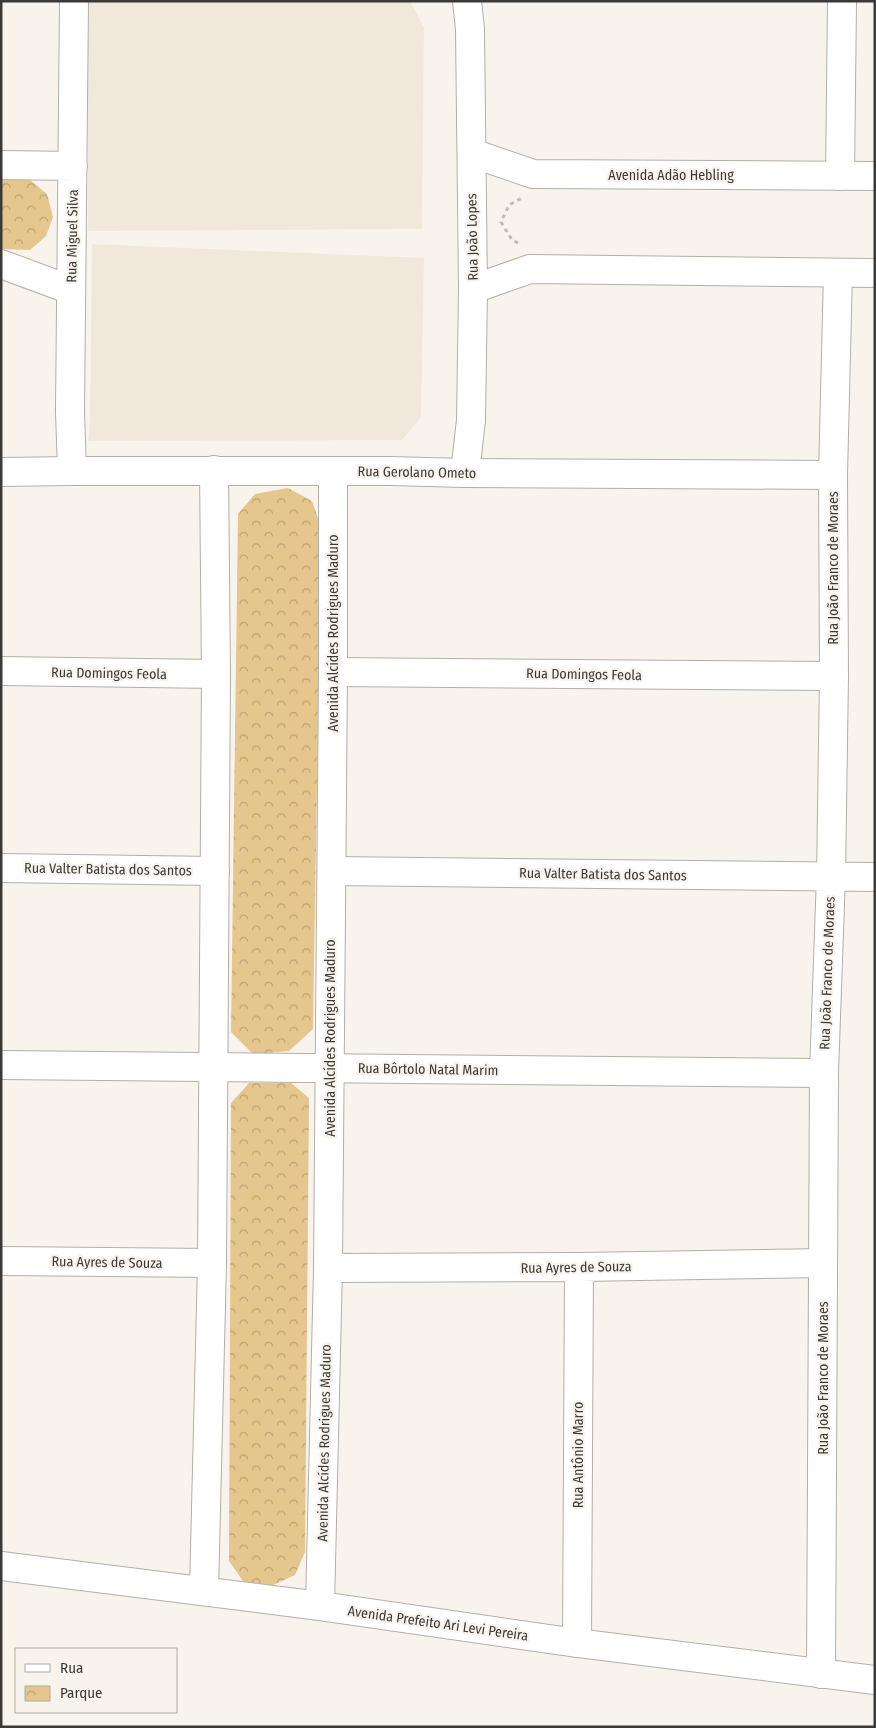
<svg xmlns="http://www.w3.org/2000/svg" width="876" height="1728" viewBox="0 0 876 1728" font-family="'Fira Sans Condensed',sans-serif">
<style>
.built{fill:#f0e9db}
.park{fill:url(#park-crowns)}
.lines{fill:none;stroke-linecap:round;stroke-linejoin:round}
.street-casing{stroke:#b3afa8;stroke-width:30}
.secondary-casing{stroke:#b3afa8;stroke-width:30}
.path{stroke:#bfbcb7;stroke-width:3;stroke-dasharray:4 4;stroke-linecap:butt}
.street{stroke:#fff;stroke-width:28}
.secondary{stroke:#fff;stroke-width:28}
.labels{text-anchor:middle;stroke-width:4.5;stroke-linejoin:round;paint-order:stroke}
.street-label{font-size:14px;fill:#3c3a38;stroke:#f8f4ed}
</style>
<defs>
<pattern id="park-crowns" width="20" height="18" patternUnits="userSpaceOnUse" patternTransform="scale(1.25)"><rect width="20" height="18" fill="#e5c68d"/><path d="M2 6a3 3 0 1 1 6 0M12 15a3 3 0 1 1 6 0" fill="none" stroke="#bba274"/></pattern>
</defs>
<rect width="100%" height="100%" fill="#f8f4ed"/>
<path class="built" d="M88,1H410L424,27L422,229L88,231Z
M92,244L424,258L421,417L402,440L88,441L90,419Z"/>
<path class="park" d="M1,179L30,180L47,194L53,217L46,236L30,250L1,249Z
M288,488L312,501L321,527L313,1029L289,1051L253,1054L231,1032L238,514L255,494Z
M249,1083H291L309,1098L305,1552L295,1575L269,1587L243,1581L229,1561L231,1103Z"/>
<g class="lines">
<defs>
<path id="street" d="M840,176L842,1
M1,472L72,471
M465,473L833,475
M1,671L216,674
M333,672L834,676
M1,868L215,871
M332,871L875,877
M1,1065L824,1073
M1,1261L212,1263
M328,1268L579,1267L823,1263
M577,1643L579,1267
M821,1674L824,1073L831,876L834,676L833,475L838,273"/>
<path id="secondary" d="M74,1L70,412L72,471H390L465,473L471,420L473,289L470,29L467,1
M472,153L533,174L875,176
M1,165L73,166
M1,264L71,290
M473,289L530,269L875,273
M1,1566L320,1606L577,1643L875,1680
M204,1591L212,1263L216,674L214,470
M320,1606L328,1268L333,672V471"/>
</defs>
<use href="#street" class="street-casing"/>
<use href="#secondary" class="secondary-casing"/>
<path class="path" d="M518,243L512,240L501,222L509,205L522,198"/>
<use href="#street" class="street"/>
<use href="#secondary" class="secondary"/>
</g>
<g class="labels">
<g class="street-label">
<text x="671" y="180">Avenida Adão Hebling</text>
<text transform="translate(72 236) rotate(-89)" y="5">Rua Miguel Silva</text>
<text transform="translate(472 237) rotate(-91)" y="5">Rua João Lopes</text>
<text transform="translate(417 472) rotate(1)" y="5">Rua Gerolano Ometo</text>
<text transform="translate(833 568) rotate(-90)" y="5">Rua João Franco de Moraes</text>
<text transform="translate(333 633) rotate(-90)" y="5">Avenida Alcídes Rodrigues Maduro</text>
<text transform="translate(109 673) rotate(1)" y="5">Rua Domingos Feola</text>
<text transform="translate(584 674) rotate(1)" y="5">Rua Domingos Feola</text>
<text transform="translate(108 869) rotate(1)" y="5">Rua Valter Batista dos Santos</text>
<text transform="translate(603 874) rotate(1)" y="5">Rua Valter Batista dos Santos</text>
<text transform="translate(827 973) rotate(-88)" y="5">Rua João Franco de Moraes</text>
<text transform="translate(330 1038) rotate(-90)" y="5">Avenida Alcídes Rodrigues Maduro</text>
<text transform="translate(428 1069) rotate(1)" y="5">Rua Bôrtolo Natal Marim</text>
<text transform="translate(107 1262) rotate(1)" y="5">Rua Ayres de Souza</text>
<text transform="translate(576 1267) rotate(-1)" y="5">Rua Ayres de Souza</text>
<text transform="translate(823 1378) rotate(-90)" y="5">Rua João Franco de Moraes</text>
<text transform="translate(324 1443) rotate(-89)" y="5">Avenida Alcídes Rodrigues Maduro</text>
<text transform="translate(578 1455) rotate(-90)" y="5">Rua Antônio Marro</text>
<text transform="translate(438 1623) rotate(8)" y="5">Avenida Prefeito Ari Levi Pereira</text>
</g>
</g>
<rect width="876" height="1728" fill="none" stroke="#3c3a38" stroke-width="5"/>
<rect x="15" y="1648" width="162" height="65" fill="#f8f4ed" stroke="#adaaa5"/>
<rect x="25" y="1664" width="25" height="8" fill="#ffffff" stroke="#adaaa5"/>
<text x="60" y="1673" font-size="15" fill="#3c3a38">Rua</text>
<rect x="25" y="1686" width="25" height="15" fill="url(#park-crowns)" stroke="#adaaa5"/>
<text x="60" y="1698" font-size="15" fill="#3c3a38">Parque</text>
</svg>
